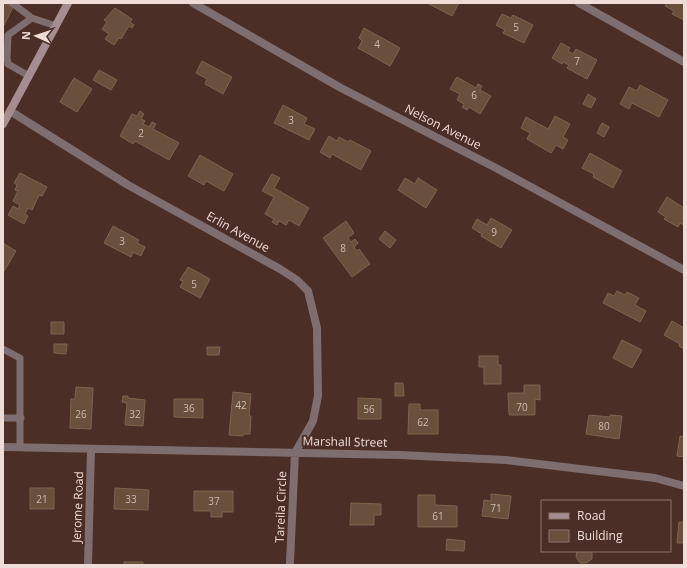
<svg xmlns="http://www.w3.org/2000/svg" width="687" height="568" viewBox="0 0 687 568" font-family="'Open Sans',sans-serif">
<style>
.building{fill:#69503c;stroke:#7e6450}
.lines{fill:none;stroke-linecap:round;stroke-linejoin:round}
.service{stroke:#7f6e6f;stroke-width:7}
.minor{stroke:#7f6e6f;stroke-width:8}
.secondary{stroke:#a68d8f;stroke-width:8}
.labels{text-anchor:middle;stroke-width:4;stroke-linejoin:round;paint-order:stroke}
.number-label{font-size:10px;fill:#ceb9b0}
.street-label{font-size:12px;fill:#efdcd6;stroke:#4b2e26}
</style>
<rect width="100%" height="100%" fill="#4b2e26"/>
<path class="building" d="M3,3L13,7L3,27Z
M427,3H459L452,16Z
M667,3H684V20L672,14L674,11L665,6Z
M115,8L132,19L130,22L134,25L132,28L129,26L121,39L119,38L114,45L105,39L109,34L102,29L107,22L104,20Z
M502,14L511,18L513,15L533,25L524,43L503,33L505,30L496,25Z
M364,28L400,48L390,66L358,48L362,41L359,38Z
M561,43L570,48L568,51L573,54L576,49L597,60L587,79L567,68L569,65L563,62L562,64L552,58Z
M202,61L232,77L223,94L205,84L207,79L196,73Z
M99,70L117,80L111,90L93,80Z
M457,77L476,88L478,84L482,86L480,90L491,96L480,114L469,107L467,110L462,107L464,104L457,100L460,94L450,89Z
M74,78L92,89L77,112L60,102Z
M640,85L668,100L659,117L632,103L629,109L620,104L629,87L637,91Z
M588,94L596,99L591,108L583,104Z
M283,105L307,118L304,124L315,129L309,140L274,123Z
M140,111L144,114L141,119L145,121L143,124L149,127L152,122L156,124L153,129L179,143L169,160L135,141L133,144L120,136L132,114L137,116Z
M555,116L570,124L563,137L568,140L563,149L556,145L551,153L527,139L530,133L521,128L526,117L548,129Z
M602,123L609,127L604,137L597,133Z
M329,136L337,141L339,137L348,142L350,140L371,151L361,170L332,154L330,158L320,152Z
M590,153L622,171L613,188L593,177L594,174L582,168Z
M200,155L233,174L224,191L206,181L204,185L188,176Z
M20,173L47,187L42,196L39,195L32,210L28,208L25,214L28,216L24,224L8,215L13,206L18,209L20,205L13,201L18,191L15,190L17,185L14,183Z
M272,174L280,178L274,188L309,208L299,226L289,220L286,225L279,221L277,225L272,222L274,219L265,214L274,197L262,191Z
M405,178L415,184L418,178L437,190L426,208L398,190Z
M667,197L684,208V225L680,223L678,227L664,219L666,217L658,212Z
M491,218L512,230L501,248L481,236L482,234L472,228L477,219L487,225Z
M346,221L354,233L348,238L351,242L355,239L358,243L354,247L357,251L359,249L370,264L352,277L323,238Z
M113,226L139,240L137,243L145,247L141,256L133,252L131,257L104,243Z
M385,231L396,240L390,248L379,239Z
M3,243L16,251L3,273Z
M188,267L210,279L200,298L180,287L183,281L180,280Z
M617,291L625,295L627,292L639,298L635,305L646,311L640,322L603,303L608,293L614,296Z
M672,321L684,328V349L679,346L680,344L664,335Z
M51,322H64V334H51Z
M622,340L642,350L632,368L613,358Z
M54,344H67L66,354L54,353Z
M207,347H220L219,355H207Z
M479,356H498V365H501V384H484V367H479Z
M395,383H403L404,396H395Z
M524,385H540V400L535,399V415H509L508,393H524Z
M76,387L93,388L91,429L70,428L71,399H75Z
M233,392L251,394L249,416H251L250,434H243V436L229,435Z
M123,396H128V398L145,400L143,426L125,425L127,403L122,402Z
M358,398L381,399V419H358Z
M174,399H203V418L174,417Z
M409,404H420V410H438V434H408Z
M589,415L610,417V415L622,416L619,439L586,434Z
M680,436L684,437V457L677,456Z
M30,488H54V509H30Z
M115,488L149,490L148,510L114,509Z
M194,491H233V512H222V517H211V511H194Z
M491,494L511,496L508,519L482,516L484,500L491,501Z
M418,495H435V505L457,506V527H418Z
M351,503L381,504V515H374V525H350Z
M679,522H684V543H677Z
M447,539L465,541L464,551L446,550Z
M577,551H592V559L586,563H580L576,557Z
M124,562H143V565H124Z"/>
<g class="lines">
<path class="service" d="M12,3L32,18
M29,76L8,64L7,58L8,35L32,18L56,26
M3,349L20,358V447
M3,418H21"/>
<path class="minor" d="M193,3L341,88L496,168L684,270
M579,3L684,62
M10,111L128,185L280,269L297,280L308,291L317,328L318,396L313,421L295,453L290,562
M3,447L400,455L506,460L655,478L684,486
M88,565L91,449"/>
<path class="secondary" d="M3,124L68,3"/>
</g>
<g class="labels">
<g class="number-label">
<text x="516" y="31">5</text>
<text x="377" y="48">4</text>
<text x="577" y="65">7</text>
<text x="474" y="99">6</text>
<text x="291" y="124">3</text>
<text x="141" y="137">2</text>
<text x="494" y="236">9</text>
<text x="122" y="245">3</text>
<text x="343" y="252">8</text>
<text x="194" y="288">5</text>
<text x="241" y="409">42</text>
<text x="522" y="411">70</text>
<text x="189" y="412">36</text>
<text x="369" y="413">56</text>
<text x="81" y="418">26</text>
<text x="135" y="418">32</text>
<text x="423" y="426">62</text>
<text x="604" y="430">80</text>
<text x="42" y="503">21</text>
<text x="131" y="503">33</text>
<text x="214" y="505">37</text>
<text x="496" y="512">71</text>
<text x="438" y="520">61</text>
</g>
<g class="street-label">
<text transform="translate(443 127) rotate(27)" y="4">Nelson Avenue</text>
<text transform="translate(238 232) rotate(29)" y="4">Erlin Avenue</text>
<text transform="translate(345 442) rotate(1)" y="4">Marshall Street</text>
<text transform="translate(78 507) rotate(-88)" y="4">Jerome Road</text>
<text transform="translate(281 507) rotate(-88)" y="4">Tareila Circle</text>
</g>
</g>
<rect width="687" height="568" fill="none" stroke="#efdcd6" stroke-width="8"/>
<rect x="541" y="500" width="130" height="52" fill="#4b2e26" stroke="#8d746c"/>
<rect x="549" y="513" width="20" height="6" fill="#a68d8f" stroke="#8d746c"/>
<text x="577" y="520" font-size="12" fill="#efdcd6">Road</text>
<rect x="549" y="530" width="20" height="12" fill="#69503c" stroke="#8d746c"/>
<text x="577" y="540" font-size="12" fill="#efdcd6">Building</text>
<g transform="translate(36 36) rotate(273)" stroke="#4b2e26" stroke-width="3" paint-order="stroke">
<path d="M0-3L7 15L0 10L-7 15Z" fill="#efdcd6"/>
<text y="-6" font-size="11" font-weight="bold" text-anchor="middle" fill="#efdcd6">N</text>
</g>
</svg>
